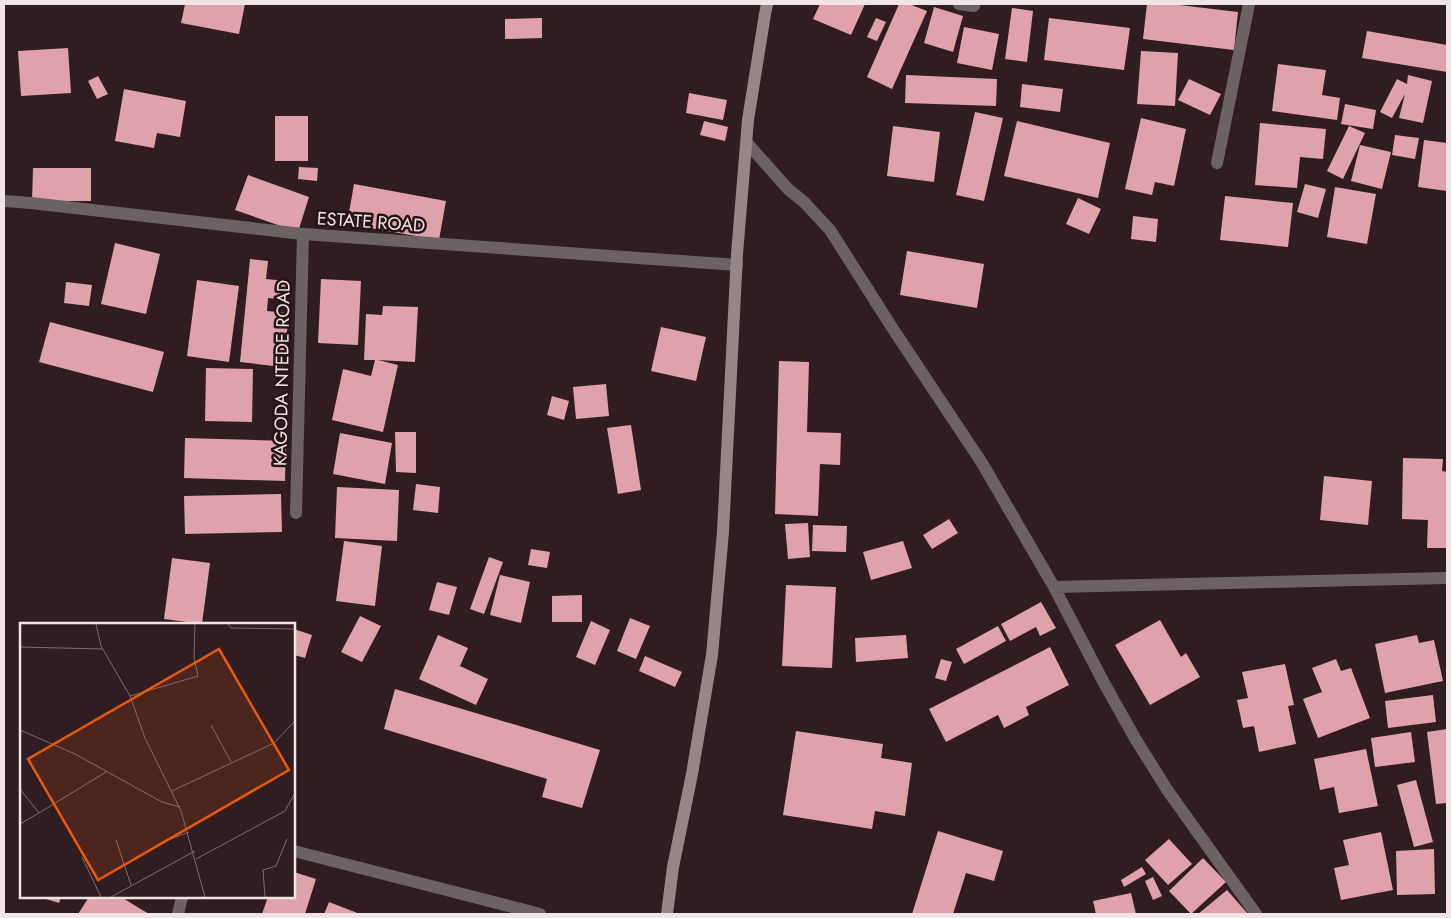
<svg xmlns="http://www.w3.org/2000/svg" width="1451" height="918" viewBox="0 0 1451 918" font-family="Jost,sans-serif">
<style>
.building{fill:#dfa1ac}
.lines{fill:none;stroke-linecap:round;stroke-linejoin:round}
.street{stroke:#6c6264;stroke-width:12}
.secondary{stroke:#968688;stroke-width:12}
.labels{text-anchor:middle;stroke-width:5;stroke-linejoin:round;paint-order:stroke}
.street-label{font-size:18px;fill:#f1e4e6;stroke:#261418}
.inset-road{fill:none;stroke:#7d6d70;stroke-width:1}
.view{fill:#e8590c;fill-opacity:0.15;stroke:#e8590c;stroke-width:2.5}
.inset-edge{fill:none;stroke:#f1e4e6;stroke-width:2.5}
</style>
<rect width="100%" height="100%" fill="#301d21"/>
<path class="building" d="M185,4H245L239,34L181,23Z
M820,4H865L851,35L813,19Z
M899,4H909L927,11L892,89L867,77Z
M1147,4H1171L1238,12L1234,50L1143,39Z
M934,7L963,16L953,52L924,43Z
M1012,8L1033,11L1027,62L1005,59Z
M542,18V38L505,39V19Z
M876,18L886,22L877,41L867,37Z
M1049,18L1130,28L1124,70L1044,60Z
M964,27L999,34L992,70L957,63Z
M1367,31L1447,45V72L1362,58Z
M68,48L71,93L21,96L18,51Z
M1141,51L1178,53L1175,106L1137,104Z
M1278,64L1326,70L1322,95L1340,98L1337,120L1272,111Z
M906,75L997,79L996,106L905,103Z
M1408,75L1432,81L1423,123L1399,118L1405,94L1392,118L1380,112L1397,79L1407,84Z
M98,76L108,94L97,99L88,81Z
M1189,79L1221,94L1210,115L1178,100Z
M1022,84L1063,89L1060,112L1020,107Z
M124,89L186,101L180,137L157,133L154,148L115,141Z
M689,93L727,100L723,120L686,113Z
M1345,104L1376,110L1373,129L1341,124Z
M975,112L1003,118L984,201L956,195Z
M275,116H308V161H275Z
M1141,118L1186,129L1174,186L1155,182L1152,195L1125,189Z
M704,121L728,127L725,141L700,135Z
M1017,121L1110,143L1098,198L1004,176Z
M1260,123L1326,129L1323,159L1300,157L1297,188L1255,185Z
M893,126L940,132L934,182L887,176Z
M1349,126L1365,133L1343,179L1327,171Z
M1395,135L1419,138L1415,159L1392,155Z
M1424,140L1447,143V191L1418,187Z
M1360,145L1391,152L1382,189L1351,181Z
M299,167L318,168L317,181L298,179Z
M33,168H91V201H32Z
M248,175L309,197L298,232L235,210Z
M354,184L446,201L439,240L347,224Z
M1305,184L1326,189L1318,218L1297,212Z
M1335,187L1376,194L1367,244L1327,237Z
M1225,196L1293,203L1288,247L1220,240Z
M1078,198L1101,209L1089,234L1066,224Z
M1133,216L1158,219L1156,242L1131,239Z
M115,243L160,254L146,314L101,304Z
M907,251L984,264L977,308L900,295Z
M250,259L268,261L266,279L287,281L285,300L268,298L267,311L289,313L283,367L240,362Z
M321,279L361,281L358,345L318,343Z
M197,280L239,286L229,362L187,356Z
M66,282L92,285L89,306L64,303Z
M383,306L418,307L415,362L378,360L398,365L383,432L332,420L343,369L371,376L375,360H364L366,314L382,315Z
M50,322L164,352L153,392L39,362Z
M661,327L706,337L696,381L651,371Z
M779,361L809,362L807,432L841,433L840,465L820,464L818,516L775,514Z
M206,368L253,369L252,422L205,421Z
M606,384L609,416L576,419L573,387Z
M552,396L569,401L564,420L547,415Z
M631,425L641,490L618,494L607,428Z
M395,432H416V473L396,472Z
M340,433L392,443L385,484L333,474Z
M185,438L286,441L285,481L184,478Z
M1403,458L1443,459L1442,471L1447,472V548H1427L1428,520L1402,519Z
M1324,476L1372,481L1368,525L1320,520Z
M416,484L440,487L438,513L413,510Z
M337,487L399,490L397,541L335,538Z
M281,494L282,532L185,534L184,496Z
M949,519L958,533L932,549L923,535Z
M808,523L810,557L788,559L785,524Z
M813,525L847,526L846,552L812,551Z
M344,541L382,546L375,606L336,601Z
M903,541L912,568L871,580L863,552Z
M531,549L550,552L547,568L528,565Z
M489,557L503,562L484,614L470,609Z
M172,558L210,563L202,624L164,619Z
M500,575L530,582L521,623L490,615Z
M437,582L457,587L449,615L429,610Z
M786,585L836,587L832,668L782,666Z
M582,595V622H552V596Z
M1041,602L1056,628L1040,636L1036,627L1010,641L1001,624Z
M360,616L381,626L362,662L341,652Z
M630,618L650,626L636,659L617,651Z
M1160,620L1181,657L1186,653L1200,677L1150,705L1115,645Z
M591,621L610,630L595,665L576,657Z
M998,626L1006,641L964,664L956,649Z
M294,629L312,635L305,658L294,655Z
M438,635L468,648L460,666L488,679L476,705L419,679Z
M906,635L908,658L856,662L855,638Z
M1417,635L1419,643L1434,640L1443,681L1385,693L1375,644Z
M1050,647L1069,685L1026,707L1029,715L1004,728L998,715L946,742L929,709Z
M645,656L682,672L675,687L639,671Z
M941,659L952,662L946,681L935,678Z
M1336,659L1341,671L1351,668L1370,718L1318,738L1303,699L1322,692L1312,668Z
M1285,664L1294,705L1288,706L1296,744L1259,752L1254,726L1243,728L1237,700L1248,698L1242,672Z
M395,689L600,750L582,808L542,797L547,779L384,729Z
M1433,695L1436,722L1388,728L1385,701Z
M1447,729V803L1436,804L1427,732Z
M796,731L883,744L881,758L912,763L905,816L875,811L872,829L783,815Z
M1411,732L1415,762L1375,767L1371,738Z
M1366,749L1378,806L1339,813L1334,787L1320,790L1314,759Z
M1416,780L1433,842L1414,847L1397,785Z
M938,831L1003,851L994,881L966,873L953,914H912Z
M1381,832L1393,890L1341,900L1334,868L1349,865L1343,840Z
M1169,839L1192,864L1168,885L1145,860Z
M1434,849L1435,894L1397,895L1396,851Z
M1203,858L1226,882L1191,914L1169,891Z
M1142,867L1146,874L1124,887L1121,880Z
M294,872L316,879L305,914H262L268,897H294Z
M1153,877L1162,896L1153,900L1145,881Z
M1227,890L1248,914H1198Z
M1131,893L1136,914H1096L1093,901Z
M40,897H61L59,903Z
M89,897H121L149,914H78Z
M329,902L360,914H324Z"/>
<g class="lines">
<path class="street" d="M959,4L974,6
M747,143L788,189L804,202L830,230L893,329L982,463L1054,587L1104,683L1136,740L1168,791L1256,914
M1217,163L1249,4
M4,201L31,203L303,234L737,265
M296,513L303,234
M1054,587L1447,578
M294,851L540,914
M178,914L182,897"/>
<path class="secondary" d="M667,914L673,867L692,774L712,655L723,532L737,254L748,120L765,14L767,4"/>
</g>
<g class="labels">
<g class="street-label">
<text transform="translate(371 222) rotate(4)" y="6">ESTATE ROAD</text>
<text transform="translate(282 373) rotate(-89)" y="6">KAGODA NTEDE ROAD</text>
</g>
</g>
<g transform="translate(20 623)">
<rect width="275" height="275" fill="#301d21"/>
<path class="inset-road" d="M76,1L81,23L110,73L125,115L161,188L185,274M208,1L211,5L275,6M0,24L83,26M110,73L178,53L174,34L175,1M191,102L211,139M0,107L55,131L142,179L160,184M0,166L19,190L86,149M152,168L254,120L275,98M0,201L19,190M96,217L111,262M140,220L169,209M62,234L81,274M176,236L265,188L275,170M91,274L175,228M245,274L243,247L256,243L267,216"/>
<path class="view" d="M199,26L269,147L78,257L8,136Z"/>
<rect width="275" height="275" class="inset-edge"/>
</g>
<rect width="1451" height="918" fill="none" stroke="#f1e4e6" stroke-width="10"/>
</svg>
